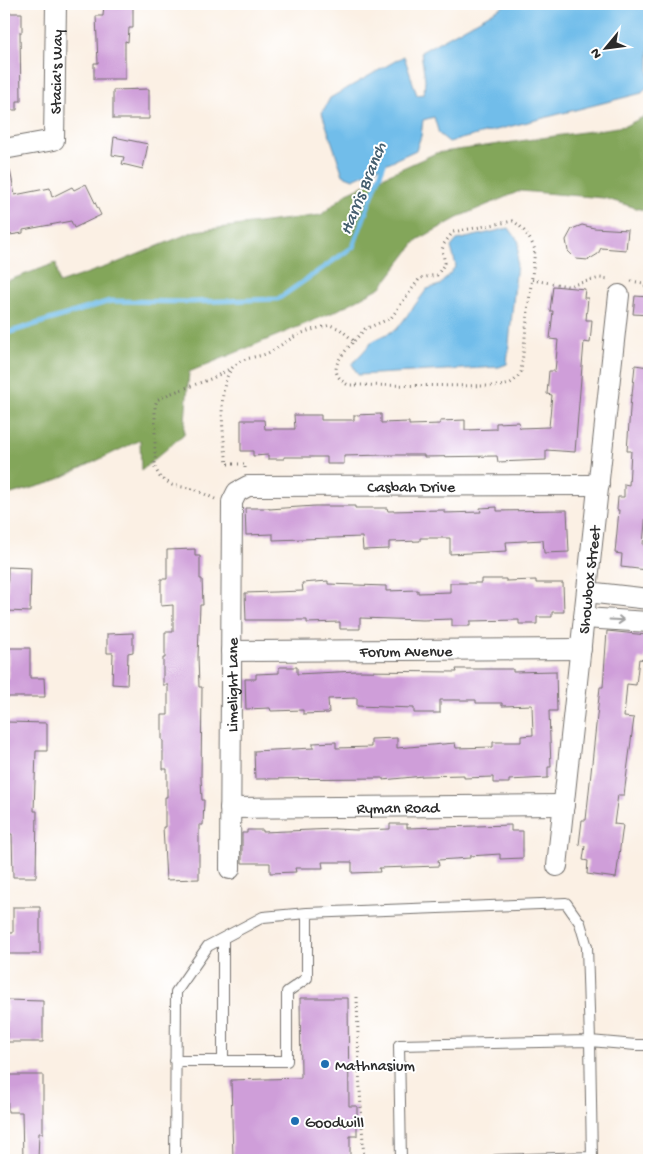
<svg xmlns="http://www.w3.org/2000/svg" width="653" height="1164" viewBox="0 0 653 1164" font-family="'Gochi Hand',sans-serif">
<style>
.forest{fill:#83a65a;stroke:#576842}
.water{fill:#71bdea;stroke:#4e748a}
.lines{fill:none;stroke-linecap:round;stroke-linejoin:round}
.stream{stroke:#71bdea;stroke-width:5}
.building{fill:#cf9ed9}
.lane-casing{stroke:#74706c;stroke-width:12}
.street-casing{stroke:#74706c;stroke-width:22}
.path{stroke:#74706c;stroke-width:3;stroke-dasharray:1 4;stroke-linecap:butt}
.lane{stroke:#fff;stroke-width:10}
.street{stroke:#fff;stroke-width:20}
.oneway{stroke:#a0a0a0}
.poi-dot{fill:#1f6fb2;stroke:#fff;stroke-width:2}
.labels{text-anchor:middle;stroke-width:4;stroke-linejoin:round;paint-order:stroke}
.street-label{font-size:16px;fill:#2b2b2b;stroke:#fff}
.poi-label{font-size:16px;fill:#2b2b2b;stroke:#fff;text-anchor:start}
.water-label{font-size:18px;font-style:italic;fill:#445e6e;stroke:#fff}
</style>
<rect width="100%" height="100%" fill="#fff"/>
<filter id="ink" filterUnits="userSpaceOnUse"><feTurbulence type="fractalNoise" baseFrequency=".02" numOctaves="2"/><feDisplacementMap in="SourceGraphic" scale="10" xChannelSelector="R" yChannelSelector="G"/><feConvolveMatrix kernelMatrix="1 2 1 2 8 2 1 2 1" color-interpolation-filters="sRGB"/></filter>
<filter id="wash" filterUnits="userSpaceOnUse"><feTurbulence type="fractalNoise" baseFrequency=".0096" numOctaves="4" result="noise"/><feDisplacementMap in="SourceGraphic" scale="20" xChannelSelector="R" yChannelSelector="G"/><feGaussianBlur stdDeviation="1.12" result="paint"/><feColorMatrix in="noise" values="0 0 0 0 0 0 0 0 0 0 0 0 0 0 0 0 0 1.4 0 .05"/><feComposite in="paint" operator="in"/></filter>
<g filter="url(#wash)">
<rect width="100%" height="100%" fill="#fbf0e4"/>
<path class="forest" d="M649,114V212L604,198L520,191L463,215L417,240L381,287L334,312L189,372L184,434L141,471L140,440L50,483L4,496V282L56,263L59,283L114,264L195,231L321,215L347,193L436,153L625,126Z"/>
<path class="water" d="M507,4H649V84L642,93L449,142L439,134L434,117L423,120L421,136L416,150L353,179L343,175L322,113L330,98L404,56L417,95L424,94L425,79L421,52Z
M509,228L519,242L507,364L499,367L358,375L352,364L373,341L397,329L427,289L440,285L456,266L451,247L457,240Z"/>
<g class="lines">
<path class="stream" d="M4,334L110,301L192,302L278,299L353,247L385,161"/>
</g>
<g id="blocks">
<path class="building" d="M104,4H133V28H129L128,42L125,41V79H94V63H98L96,16H103Z
M4,13H22V32H20L21,101H17V110H4Z
M149,89V119H113V90Z
M114,137L148,144L143,169L122,164L124,157L112,155Z
M10,170L15,195L50,188L52,197L72,187L74,190L86,184L101,215L74,228L71,221L23,230V233L10,235L9,229L4,230V171Z
M582,225L594,228L628,230L626,250L601,248L598,254L588,260L576,259L568,251L566,240L572,229Z
M553,286L585,289L584,298H588L586,320H592L590,343L584,342L575,452L546,450V460L498,462L497,456L424,457V455H384L344,456V464H327V457H284V459H268V455L253,456V451H241V420H264L265,429H295L294,415H321V420H354V415L381,414V423L409,422V425L440,424V421L465,420V430L496,429V423L519,422L520,428L549,427L552,395L547,394L549,371H555L558,340L550,339L553,311H550Z
M635,296L649,297V315L633,314Z
M635,365L649,367V513L646,512L643,545L649,546L647,570L621,567L622,554L615,553L619,510H617L618,497H624V484L629,485L631,451H627L631,395H632Z
M315,506H355V508H387L388,511L444,510V513L481,512L480,508L497,507V511L567,510L569,552L544,553L543,540L506,542L507,551L450,554V538H420V541L389,542V549L363,550L362,537L273,540V534L246,535L245,508H269V509Z
M195,549V556H200V579H202L203,605H200L198,656L199,687H202L201,778L202,800H204L203,825H199V879L166,880L163,827H165V797H167V769H163V740H162V715H168V685H163V658H165V632H173V605L161,606V579H167V550Z
M8,567L31,568L30,612L7,611Z
M481,579H506V581L536,580V583H563L564,612H552V617H537V624H519V620L470,621V626H452V619L423,620L360,618V629H340V622L307,623V620H246L245,593L303,591L302,583L328,581V584L386,586V591L418,590V593L450,592V583H481Z
M607,631L647,635L645,660L639,659L636,685L627,684L624,717L634,718L624,795H618L614,824L623,825L616,878L587,874L588,861L583,860L585,846L579,845L582,820H586L600,687H603Z
M133,633V652L128,653L127,685L112,684L113,653H107V634Z
M8,648H30V678H44L45,697H6V678H9Z
M279,667H297V674L357,671L457,672L456,669H513V672L556,671L557,711H549L551,767H548V778L509,780V783H493V777L464,778V775L423,776L383,780V778L255,779L254,751L313,748V743L336,742V748L371,747V739L397,738V748L455,743L456,748L493,747V742H521V736L533,735L532,705L502,706V703H476V700H440V713H414V708L357,706V698L328,699L329,713L303,714V710L271,711L270,708L246,709L245,679H256V674L279,673Z
M7,722L47,723V751H36L34,811H37L36,877H13L12,834H5L6,784H4V735H6Z
M390,824H407V828L511,825V831H523V858L500,859V854L470,856V858L438,860L439,866L379,868L380,872L352,873V862H322L323,868H295L296,872L270,873V863H242V833H247V830H263V832L335,829L357,830L390,829Z
M13,907H40V954H4V933H13Z
M300,998H348L349,1106H357V1136H350V1160H233L231,1080L301,1078Z
M7,1000L43,1001V1042H7Z
M7,1075H43V1133H39L38,1160H23L22,1112H8Z"/>
</g>
</g>
<g filter="url(#ink)">
<use href="#blocks" fill-opacity="0" stroke="#74706c" stroke-width="1"/>
<g class="lines">
<defs>
<path id="lane" d="M223,939V1061
M175,1061H287V992L307,978V913
M175,1160L176,992L208,946L263,917L307,913L566,903L580,923L587,947L590,1041L399,1045L401,1160
M496,1160L592,1157
M592,1160L590,1041L636,1045H649"/>
<g id="street">
<path id="s1" d="M4,149L54,140L56,4"/>
<path d="M587,592L649,599"/>
<path d="M584,618L649,622"/>
<path id="s2" d="M231,651L581,649"/>
<path id="s3" d="M230,808L564,805"/>
<path id="s4" d="M557,866L619,295"/>
<path id="s5" d="M230,869L232,502L237,492L248,486L599,485"/>
</g>
</defs>
<use href="#lane" class="lane-casing"/>
<use href="#street" class="street-casing"/>
<path class="path" d="M532,280L568,286L600,278L610,279
M631,281L643,283L649,290
M245,468V464H227C224,439 213,377 239,362C248,357 259,357 268,353C278,348 287,340 298,335C308,330 320,328 330,325L340,329L354,341C342,355 324,371 348,385L499,386C511,385 515,381 521,372L535,250C531,239 523,227 513,221L453,232L444,244L442,250L445,263L437,275L420,278L391,318L365,329L354,341
M215,499L194,489L172,485L160,477L155,468V406L157,400L169,394L213,378L231,368
M357,997L359,1072L364,1160"/>
<use href="#lane" class="lane"/>
<use href="#street" class="street"/>
</g>
<defs><path id="oneway-shaft" d="M-6 0H5M1.5-3L5.5 0L1.5 3" fill="none" stroke-width="1.6" stroke-linecap="round" stroke-linejoin="round" transform="scale(1.25)"/></defs>
<use class="oneway" href="#oneway-shaft" transform="translate(617 620) rotate(3)"/>
</g>
<g class="poi-dot">
<circle cx="325" cy="1064" r="5"/>
<circle cx="295" cy="1121" r="5"/>
</g>
<g class="labels">
<g class="street-label">
<text dy="6" stroke="none"><textPath href="#s1" startOffset="119">Stacia's Way</textPath></text>
<text dy="6" stroke="none"><textPath href="#s5" startOffset="554">Casbah Drive</textPath></text>
<text dy="6" stroke="none"><textPath href="#s4" startOffset="288">Showbox Street</textPath></text>
<text dy="6" stroke="none"><textPath href="#s2" startOffset="175">Forum Avenue</textPath></text>
<text dy="6" stroke="none"><textPath href="#s5" startOffset="184">Limelight Lane</textPath></text>
<text dy="6" stroke="none"><textPath href="#s3" startOffset="168">Ryman Road</textPath></text>
</g>
<g class="poi-label">
<text x="335" y="1070">Mathnasium</text>
<text x="305" y="1127">Goodwill</text>
</g>
<g class="water-label">
<text transform="translate(362 188) rotate(-68)" y="6">Harris Branch</text>
</g>
</g>
<rect width="653" height="1164" fill="none" stroke="#fff" stroke-width="20"/>
<g transform="translate(606 48) rotate(241)" stroke="#ffffff" stroke-width="4" paint-order="stroke">
<path d="M0-4L9 19L0 12L-9 19Z" fill="#2b2b2b"/>
<text y="-8" font-size="14" font-weight="bold" text-anchor="middle" fill="#2b2b2b">N</text>
</g>
</svg>
